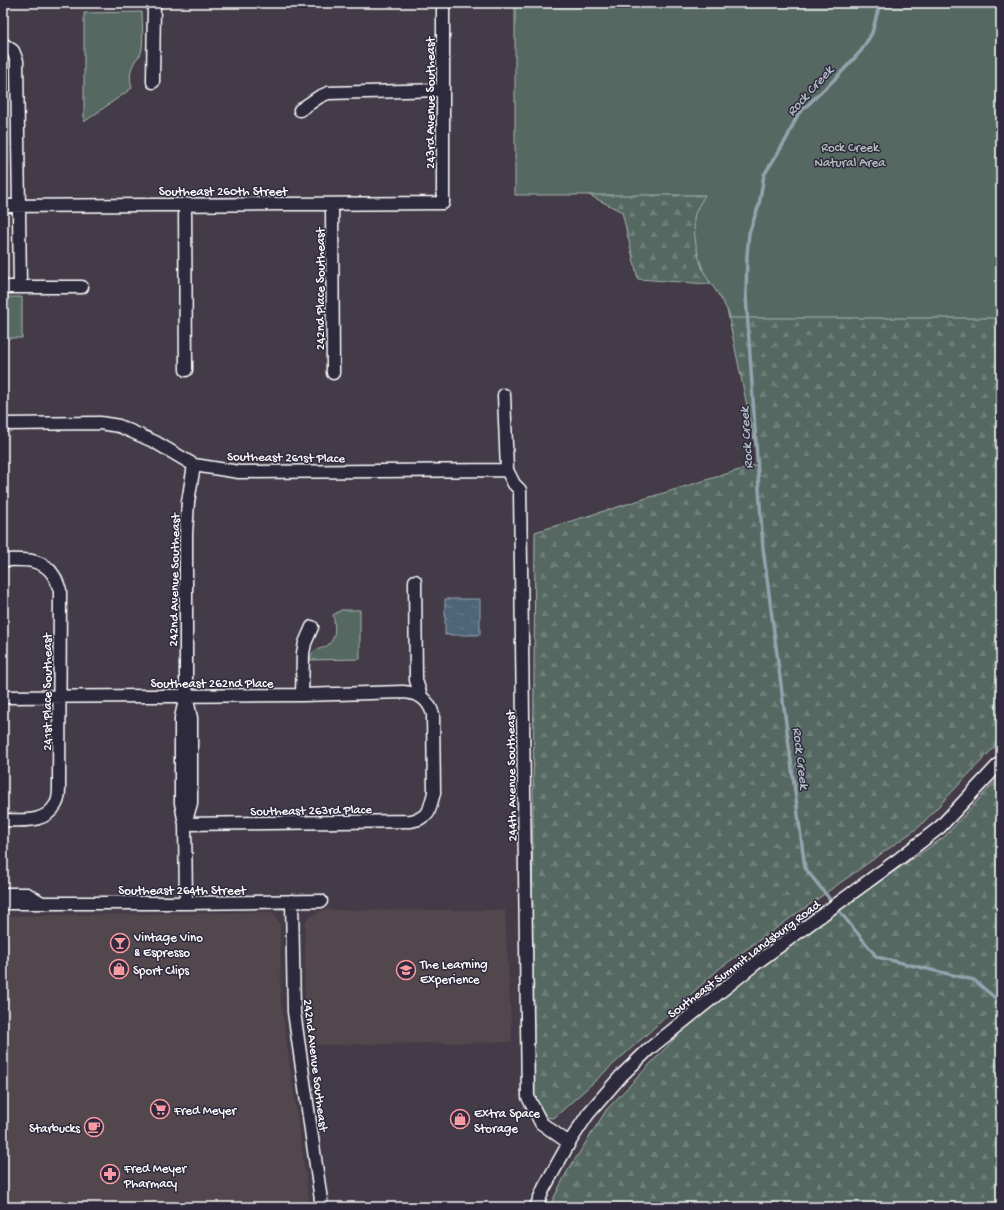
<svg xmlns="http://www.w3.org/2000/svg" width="1004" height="1210" viewBox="0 0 1004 1210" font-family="'Gochi Hand',sans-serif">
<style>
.built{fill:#51474e}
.forest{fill:url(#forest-firs);stroke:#aab4b0}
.park{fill:#556962;stroke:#aab4b0}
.water{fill:url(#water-ripples);stroke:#94a3ae}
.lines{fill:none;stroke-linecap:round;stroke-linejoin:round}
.stream{stroke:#94a3ae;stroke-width:3.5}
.minor-casing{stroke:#fff;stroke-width:15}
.minor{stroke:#2f2a3d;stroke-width:12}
.labels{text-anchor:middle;stroke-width:3;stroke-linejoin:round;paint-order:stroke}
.street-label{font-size:13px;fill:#fff;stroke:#2f2a3d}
.park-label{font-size:13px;fill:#b2bcb8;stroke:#2f2a3d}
.poi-label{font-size:13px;fill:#fff;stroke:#2f2a3d;text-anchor:start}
.water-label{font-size:14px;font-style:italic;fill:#afbac2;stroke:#2f2a3d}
</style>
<defs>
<pattern id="forest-firs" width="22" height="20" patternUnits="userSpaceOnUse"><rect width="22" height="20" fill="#556962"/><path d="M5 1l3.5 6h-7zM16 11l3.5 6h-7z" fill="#6e807a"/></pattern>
<pattern id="water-ripples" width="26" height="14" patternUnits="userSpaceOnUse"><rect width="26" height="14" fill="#4d6578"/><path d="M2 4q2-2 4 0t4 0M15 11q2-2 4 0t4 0" fill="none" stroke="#687c8c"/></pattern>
</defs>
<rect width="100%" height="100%" fill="#433b47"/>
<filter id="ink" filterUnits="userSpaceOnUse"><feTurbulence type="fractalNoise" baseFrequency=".025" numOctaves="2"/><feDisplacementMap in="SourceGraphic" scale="8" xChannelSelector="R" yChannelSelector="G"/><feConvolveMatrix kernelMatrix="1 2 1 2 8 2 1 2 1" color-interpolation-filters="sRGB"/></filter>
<g filter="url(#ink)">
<path class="built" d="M322,910H505L512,1042L310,1045L305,1017V922L309,917Z
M272,912L280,924L281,1002L310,1207H3V916Z"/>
<path class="forest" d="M1001,3V740L919,827L720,968L554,1118L543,1117L531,1091L535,532L759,464L722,285L638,279L622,212L531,165Z
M1001,775V1207H549L567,1172L607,1109L702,1010L827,918L944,837Z"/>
<path class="park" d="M515,3H1001V318H731C728,312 725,305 721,299C716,290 709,282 704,272C697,256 694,238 694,220C694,212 701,202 705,195H515Z
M142,12C142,22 144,44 141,53C140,56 137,58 135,61C130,70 129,77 132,88L84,122V13Z
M3,297H22V338H3Z
M341,610H360V659L310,660C312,647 320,651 328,645C337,638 335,624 333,615Z"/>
<path class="water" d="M445,599H480V635H445Z"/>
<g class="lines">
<path class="stream" d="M832,902L805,868L763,548L746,296L747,255L749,233L759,205L764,175L787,138L798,114L836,78L861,51L872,33L878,10L882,3
M840,912L877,957L974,980L1001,1003"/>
<defs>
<path id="minor" d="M3,44L13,51L17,61L20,287
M153,82L154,3
M300,110L319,97L328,93L443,90
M185,204L186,370
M332,204L333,373
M3,206L443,203V3
M3,287H82
M504,395L507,470L514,484L520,490L528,1097L541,1123L569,1143
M3,424L100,423L119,426L155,442L194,465L239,472L507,470
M3,560C21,560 43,557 54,576C57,580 58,586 60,590L59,788C59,793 59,799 56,804C45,824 22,820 3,820
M415,581L416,680L421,696
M186,695L181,718V803L185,824L191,803V718L186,695V534L188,502L194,465
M302,695L303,653L305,643L312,627
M3,697L302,695L403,692C419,693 428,699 433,714L434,793L430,807L428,813L419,819L411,821L185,824L186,903
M3,894H27L42,903
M292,901L294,1012L322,1207
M3,903H186L321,901
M536,1207L544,1188L569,1143L588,1114L621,1076L649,1049L755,964L900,858L940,827L1001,762"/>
</defs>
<use href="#minor" class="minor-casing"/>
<use href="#minor" class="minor"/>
</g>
</g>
<defs>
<symbol id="bar-ring" viewBox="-11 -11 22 22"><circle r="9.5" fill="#2f2a3d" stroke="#ff9aa2" stroke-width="1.5"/><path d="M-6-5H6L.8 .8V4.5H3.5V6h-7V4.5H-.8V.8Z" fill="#ff9aa2"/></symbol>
<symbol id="shop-ring" viewBox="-11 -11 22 22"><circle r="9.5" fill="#2f2a3d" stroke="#ff9aa2" stroke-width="1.5"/><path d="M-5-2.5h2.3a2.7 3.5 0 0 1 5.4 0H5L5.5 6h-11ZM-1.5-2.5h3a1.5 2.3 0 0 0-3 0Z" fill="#ff9aa2"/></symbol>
<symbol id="school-ring" viewBox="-11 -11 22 22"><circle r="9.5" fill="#2f2a3d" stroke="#ff9aa2" stroke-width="1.5"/><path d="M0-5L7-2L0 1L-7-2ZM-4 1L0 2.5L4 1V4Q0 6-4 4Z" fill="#ff9aa2"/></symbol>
<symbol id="supermarket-ring" viewBox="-11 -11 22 22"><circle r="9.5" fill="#2f2a3d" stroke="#ff9aa2" stroke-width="1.5"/><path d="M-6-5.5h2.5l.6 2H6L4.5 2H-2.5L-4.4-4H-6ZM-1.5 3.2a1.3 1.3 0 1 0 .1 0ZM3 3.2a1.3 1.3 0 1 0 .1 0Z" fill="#ff9aa2"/></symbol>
<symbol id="cafe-ring" viewBox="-11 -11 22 22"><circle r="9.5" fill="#2f2a3d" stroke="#ff9aa2" stroke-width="1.5"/><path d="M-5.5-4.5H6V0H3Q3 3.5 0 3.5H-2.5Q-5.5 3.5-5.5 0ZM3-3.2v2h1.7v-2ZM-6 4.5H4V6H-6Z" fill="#ff9aa2"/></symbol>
<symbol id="pharmacy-ring" viewBox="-11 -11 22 22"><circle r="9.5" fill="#2f2a3d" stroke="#ff9aa2" stroke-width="1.5"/><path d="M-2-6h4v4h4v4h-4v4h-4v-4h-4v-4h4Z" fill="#ff9aa2"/></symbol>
</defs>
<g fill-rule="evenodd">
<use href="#bar-ring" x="109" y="932" width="22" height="22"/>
<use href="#shop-ring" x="108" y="958" width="22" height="22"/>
<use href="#school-ring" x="395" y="959" width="22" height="22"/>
<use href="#supermarket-ring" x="149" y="1098" width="22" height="22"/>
<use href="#shop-ring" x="449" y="1108" width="22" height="22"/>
<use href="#cafe-ring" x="83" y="1116" width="22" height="22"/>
<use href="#pharmacy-ring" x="99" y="1163" width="22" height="22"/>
</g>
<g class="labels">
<g class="street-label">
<text transform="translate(429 103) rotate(-90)" y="5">243rd Avenue Southeast</text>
<text x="223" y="195">Southeast 260th Street</text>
<text transform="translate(319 289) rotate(-90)" y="5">242nd Place Southeast</text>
<text transform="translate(286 456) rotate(1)" y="5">Southeast 261st Place</text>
<text transform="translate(173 580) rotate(-89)" y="5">242nd Avenue Southeast</text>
<text x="212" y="687">Southeast 262nd Place</text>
<text transform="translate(46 692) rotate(-90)" y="5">241st Place Southeast</text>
<text transform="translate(510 776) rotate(-91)" y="5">244th Avenue Southeast</text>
<text transform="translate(311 809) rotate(-1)" y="5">Southeast 263rd Place</text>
<text x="182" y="894">Southeast 264th Street</text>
<text transform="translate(743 958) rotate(-37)" y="5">Southeast Summit Landsburg Road</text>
<text transform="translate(317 1065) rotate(83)" y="5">242nd Avenue Southeast</text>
</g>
<g class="park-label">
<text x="850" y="151">Rock Creek<tspan x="850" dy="15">Natural Area</tspan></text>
</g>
<g class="poi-label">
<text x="134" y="941">Vintage Vino<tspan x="134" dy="15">&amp; Espresso</tspan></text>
<text x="420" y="968">The Learning<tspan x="420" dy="15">Experience</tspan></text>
<text x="133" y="974">Sport Clips</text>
<text x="174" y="1114">Fred Meyer</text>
<text x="474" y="1117">Extra Space<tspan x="474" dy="15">Storage</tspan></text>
<text x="80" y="1132" text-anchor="end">Starbucks</text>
<text x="124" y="1172">Fred Meyer<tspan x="124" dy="15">Pharmacy</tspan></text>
</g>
<g class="water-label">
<text transform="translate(809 90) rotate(-48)" y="5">Rock Creek</text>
<text transform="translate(745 438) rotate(-94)" y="5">Rock Creek</text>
<text transform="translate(802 758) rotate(83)" y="5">Rock Creek</text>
</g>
</g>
<rect width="1004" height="1210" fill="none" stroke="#2f2a3d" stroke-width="16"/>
<rect x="8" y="8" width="988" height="1194" fill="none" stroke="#fff" stroke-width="1.5" filter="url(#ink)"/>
</svg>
